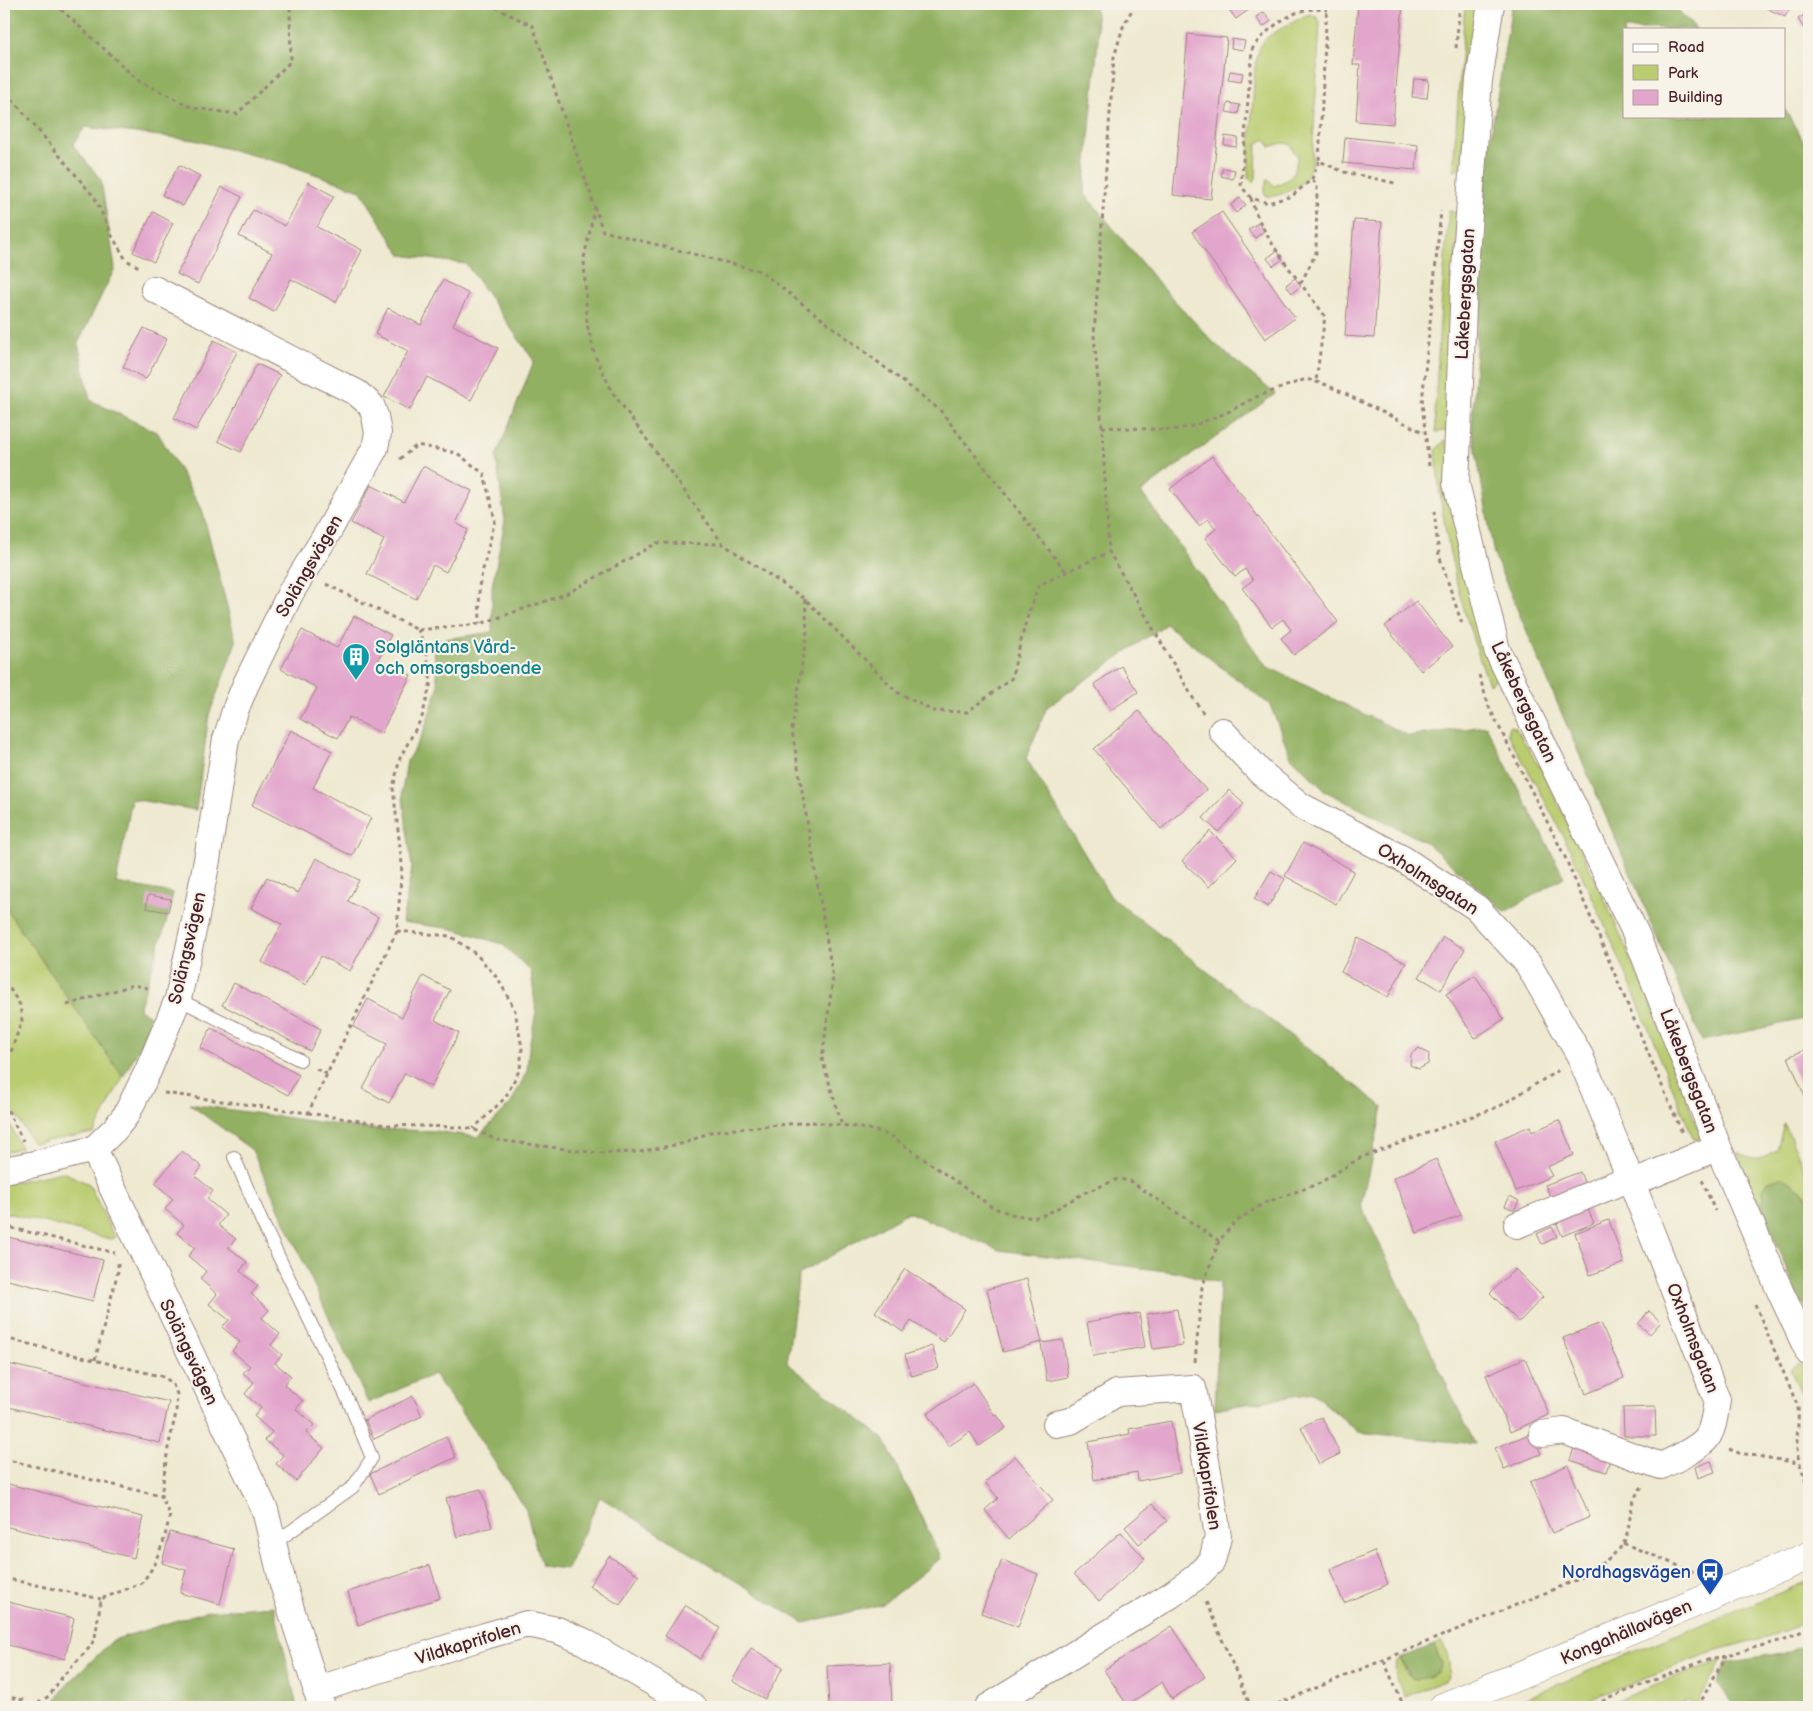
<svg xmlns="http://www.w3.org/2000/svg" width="1813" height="1711" viewBox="0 0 1813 1711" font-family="'Balsamiq Sans',sans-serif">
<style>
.green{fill:#b9cc6f;stroke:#82764d}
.forest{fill:#92b062;stroke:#6e6846}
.building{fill:#e2a5cc}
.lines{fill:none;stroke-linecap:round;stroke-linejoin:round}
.service-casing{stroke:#9c847e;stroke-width:14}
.minor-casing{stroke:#9c847e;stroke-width:28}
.tertiary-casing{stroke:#9c847e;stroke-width:29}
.path{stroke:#9c847e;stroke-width:3;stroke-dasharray:4 4;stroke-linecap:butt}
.service{stroke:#fff;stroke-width:12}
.minor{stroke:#fff;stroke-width:26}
.tertiary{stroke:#fff;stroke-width:28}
.labels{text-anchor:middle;stroke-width:4.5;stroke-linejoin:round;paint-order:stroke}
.street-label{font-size:18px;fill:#4a1f2b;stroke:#f7f3e8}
.culture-label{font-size:18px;fill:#0d838f;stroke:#f7f3e8;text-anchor:start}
.transit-label{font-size:18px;fill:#164399;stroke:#f7f3e8;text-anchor:end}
</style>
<rect width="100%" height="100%" fill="#f7f3e8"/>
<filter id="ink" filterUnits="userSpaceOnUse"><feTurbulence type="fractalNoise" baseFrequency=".02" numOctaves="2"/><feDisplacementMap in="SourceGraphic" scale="10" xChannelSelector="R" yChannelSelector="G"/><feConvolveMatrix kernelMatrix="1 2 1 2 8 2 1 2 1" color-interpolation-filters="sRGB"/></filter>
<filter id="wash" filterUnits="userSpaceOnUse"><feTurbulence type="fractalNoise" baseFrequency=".0096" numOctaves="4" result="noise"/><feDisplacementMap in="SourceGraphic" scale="20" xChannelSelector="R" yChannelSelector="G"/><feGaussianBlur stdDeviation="1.12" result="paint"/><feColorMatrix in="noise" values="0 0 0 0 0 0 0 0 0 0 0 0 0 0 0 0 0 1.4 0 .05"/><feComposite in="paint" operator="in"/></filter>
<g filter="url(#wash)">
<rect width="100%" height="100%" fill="#eee9d0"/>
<path class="green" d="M1465,4H1479L1461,167L1453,170Z
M1310,14L1317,17L1320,22L1312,163C1310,167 1309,171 1308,175C1301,187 1280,198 1266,196L1264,193L1267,179L1274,186C1293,178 1293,176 1298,156L1293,151L1291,145C1284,141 1277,145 1270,147L1265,139L1257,144L1256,178L1253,183L1248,178L1255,67C1257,60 1258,50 1262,43C1269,33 1293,23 1304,16Z
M1449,210L1457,214L1459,219L1446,387L1447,431L1436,432L1435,411L1440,320Z
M1446,439L1496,678L1494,681L1489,684C1460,608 1441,531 1436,450Z
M1509,726L1515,727L1541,769L1600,889L1654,1011L1701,1138L1694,1140C1656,1049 1621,956 1578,867C1557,821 1532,777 1507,733Z
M4,906L123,1077L94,1133L33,1143L4,1096Z
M4,1112L21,1148L4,1152Z
M1784,1123L1809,1180V1199L1800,1189L1762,1191L1764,1214L1737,1152C1757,1161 1759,1160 1777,1150Z
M63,1172L89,1184L115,1238L110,1239L4,1212V1184Z
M1798,1364L1800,1365L1808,1381L1809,1398L1806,1400L1803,1397L1790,1370Z
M1809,1581V1619L1784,1632L1717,1650L1598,1696L1577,1707H1511L1522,1700L1621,1657Z
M1440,1642H1442C1448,1652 1453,1671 1446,1680L1405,1697C1400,1684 1389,1670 1400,1658L1407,1674L1416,1679L1426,1677L1437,1672L1439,1657L1434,1645Z
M1721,1660L1697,1705L1690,1701L1667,1707H1600Z"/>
<path class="forest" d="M4,4H1095L1098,40L1084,193L1159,284L1215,344L1275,394L1141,492L1266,666L1409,736L1486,726L1564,877L1505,912L1427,843L1325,791L1291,757L1270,705L1166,624L1047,707L1026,758L1111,897L1383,1107L1361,1205L1475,1444L1358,1432L1313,1393L1215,1409L1220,1283L1182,1273L999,1250L908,1212L799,1274L787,1363L884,1439L941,1558L883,1604L804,1623L600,1497L567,1569L541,1566L526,1510L479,1438L434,1374L368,1403L252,1150L189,1104L368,1129L435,1131L478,1137L511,1103L527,1071L529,1047L536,1012L531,971L502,944L453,929L402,922L412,868L402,791L407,761L423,733L438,688L433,641L492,632V586L505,521L496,457L534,361L466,264L401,255L360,190L286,164L194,140L85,127L73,145L101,180L115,268L78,343L90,400L158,433L202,509L236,642L209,715L196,810L132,799L116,883L173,893L166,923L139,1009L155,1019L123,1077L4,906Z
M1512,4H1672L1697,29H1624V116H1784V108L1809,151V1020L1804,1019L1702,1041L1494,555L1472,427L1485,173Z
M1783,1177L1800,1189L1809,1199V1310L1800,1302L1764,1214L1762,1191L1768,1181Z
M274,1606L297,1707H51L65,1687L113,1640L207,1611Z
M1809,1641V1689L1795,1707H1736L1718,1684L1726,1663L1782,1654Z
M1434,1645L1441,1663C1440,1666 1439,1670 1437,1672C1431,1678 1419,1680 1411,1678L1400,1658Z"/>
<g id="blocks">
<path class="building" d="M1225,4H1257L1236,19Z
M1358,4H1403L1393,124L1356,121L1360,65H1353Z
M1758,4H1792L1785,17Z
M1264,12L1271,21L1263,27L1256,17Z
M1809,12V36L1798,19Z
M1188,34L1227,38L1211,199L1173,195Z
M1232,39L1245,41L1243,50L1231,48Z
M1230,71L1243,73L1241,82L1228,80Z
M1414,79L1429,80L1427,98L1412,97Z
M1228,103L1240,105L1238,114L1226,112Z
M1225,136L1238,138L1236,147L1224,145Z
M1345,137L1418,145L1416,170L1343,163Z
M179,165L200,176L183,206L162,195Z
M1223,168L1235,170L1233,179L1221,176Z
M308,182L334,196L317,227L362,250L336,302L291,279L274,312L249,298L272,253L239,236L253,210L285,226Z
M222,187L242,197L198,284L177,274Z
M1240,198L1246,205L1236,213L1231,205Z
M153,212L173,223L154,262L133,252Z
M1222,212L1295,318L1265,339L1192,232Z
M1354,220L1382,222L1374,338L1345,336Z
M1258,223L1264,231L1255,238L1248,230Z
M1277,251L1283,259L1273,266L1267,258Z
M1295,278L1301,286L1292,293L1286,285Z
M443,280L469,294L453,325L498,348L471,400L427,377L410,410L384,397L408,351L375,334L388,308L421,325Z
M144,328L167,339L146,379L123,367Z
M214,340L237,352L196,430L174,418Z
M257,364L280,375L241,452L218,441Z
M1212,456L1338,622L1294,655L1281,638L1291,630L1283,619L1272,627L1242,588L1253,580L1245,569L1235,577L1205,538L1216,529L1208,519L1199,526L1170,489Z
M423,466L472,491L456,523L468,530L446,572L433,565L416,599L367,574L384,540L351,523L371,485L404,502Z
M1416,601L1452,647L1421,671L1385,626Z
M354,616L391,635L378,659L411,675L381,733L349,717L338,738L300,719L317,688L281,669L302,630L337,648Z
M1121,666L1138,692L1111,710L1094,684Z
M1139,711L1206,790L1161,829L1094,749Z
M291,730L332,751L313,788L371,818L352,856L252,805Z
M1229,790L1244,804L1218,832L1203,818Z
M1210,831L1237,858L1209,887L1182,861Z
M1303,843L1354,871L1336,904L1285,876Z
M316,858L359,880L348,901L378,917L350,971L321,956L306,985L262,962L282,924L251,908L267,877L298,893Z
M1271,871L1285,879L1268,907L1254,899Z
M148,895L171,899L168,912L146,908Z
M1443,937L1465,949L1441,990L1419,977Z
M1358,938L1406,963L1388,997L1341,972Z
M1475,975L1504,1019L1475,1038L1446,994Z
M423,976L450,990L435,1020L459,1033L431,1087L405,1073L389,1103L363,1089L387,1044L353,1027L368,999L402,1017Z
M234,983L321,1029L310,1051L222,1005Z
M211,1028L299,1075L288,1095L200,1048Z
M1419,1048L1429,1054L1428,1064L1419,1069L1410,1065L1411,1054Z
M1809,1048V1106L1788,1057Z
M1559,1120L1574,1155L1547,1167L1552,1176L1516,1191L1495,1141L1530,1126L1532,1132Z
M182,1151L202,1167L195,1176L213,1191L207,1199L226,1215L218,1225L236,1239L228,1247L247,1262L240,1271L258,1286L251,1294L269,1310L262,1318L280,1334L271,1345L282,1355L275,1363L291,1376L284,1385L303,1401L296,1409L314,1425L306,1433L324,1448L296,1481L276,1464L283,1455L265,1440L272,1432L254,1416L261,1408L245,1394L254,1382L243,1373L250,1366L232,1351L240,1342L222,1327L229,1320L209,1304L217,1294L200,1279L206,1271L188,1256L195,1248L177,1233L184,1225L165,1209L173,1199L155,1183Z
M1436,1159L1461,1215L1417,1233L1393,1178Z
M1580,1172L1586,1187L1552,1201L1545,1185Z
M1510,1196L1519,1201L1514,1210L1505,1206Z
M1587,1207L1594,1223L1562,1236L1555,1219Z
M1609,1220L1624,1263L1590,1275L1575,1233Z
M1552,1227L1557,1237L1542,1244L1537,1234Z
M4,1236L103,1260L93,1301L4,1279Z
M905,1269L965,1309L944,1342L911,1321L903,1332L875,1312Z
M1515,1269L1543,1297L1519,1322L1490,1293Z
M1027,1279L1042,1342L1003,1352L987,1289Z
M1177,1309L1183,1345L1153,1349L1147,1314Z
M1649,1311L1661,1322L1650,1334L1638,1324Z
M1139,1313L1145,1347L1093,1356L1087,1322Z
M1601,1323L1624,1378L1586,1394L1563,1338Z
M1063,1340L1068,1377L1047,1381L1041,1343Z
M932,1346L939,1368L912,1376L905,1355Z
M1525,1358L1549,1415L1510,1432L1486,1375Z
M4,1363L169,1402L160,1443L4,1406Z
M973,1383L995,1416L997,1415L1006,1428L979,1446L970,1432L949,1446L927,1414Z
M413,1396L422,1416L374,1439L365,1420Z
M1655,1407L1656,1436H1624L1623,1408Z
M1322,1417L1340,1454L1319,1464L1301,1427Z
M1171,1421L1180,1473L1138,1481L1137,1472L1094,1480L1088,1442L1130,1434L1129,1429Z
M1532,1433L1541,1454L1504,1469L1495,1448Z
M446,1437L456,1457L379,1494L370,1474Z
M1576,1442L1612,1454L1606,1472L1570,1460Z
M1015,1456L1053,1500L1009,1539L985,1510L998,1498L985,1482Z
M1711,1461L1715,1472L1698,1478L1695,1467Z
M1568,1465L1590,1517L1552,1533L1530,1482Z
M4,1483L143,1517L134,1558L4,1526Z
M481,1489L492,1527L457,1537L446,1498Z
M1152,1504L1167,1521L1139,1544L1125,1527Z
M170,1532L234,1549L220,1604L180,1593L186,1570L162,1563Z
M1121,1532L1145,1559L1099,1601L1074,1574Z
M1374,1551L1388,1584L1344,1603L1330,1570Z
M609,1556L639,1575L620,1605L589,1586Z
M1002,1560L1038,1574L1018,1627L981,1613Z
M430,1565L440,1598L358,1625L348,1592Z
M4,1601L74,1618L65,1659L4,1644Z
M685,1605L720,1628L700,1659L665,1636Z
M1172,1626L1205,1677L1172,1699L1162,1682L1127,1705L1104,1670Z
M751,1648L783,1667L765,1699L732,1681Z
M890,1663L892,1705L829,1707L827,1666Z"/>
</g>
</g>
<g filter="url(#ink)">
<use href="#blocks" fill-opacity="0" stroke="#9c847e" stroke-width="1"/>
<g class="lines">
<defs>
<path id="service" d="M178,999L300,1060
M234,1157L262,1222L348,1400L372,1458L353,1487L273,1544"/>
<path id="minor" d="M1491,4L1479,80L1464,282L1456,483L1497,650L1636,934L1718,1147L1780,1291L1809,1353
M1222,731L1260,772L1301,806L1403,859L1477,908L1528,964L1580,1056L1632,1183L1718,1147
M94,1149L265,1510L283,1584L322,1707
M4,1170L35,1164L94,1149L115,1129L126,1115L148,1071L178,999L195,921L207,860L226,739L236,708L246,684L291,592L328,532L375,448L378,433L375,416L371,405L357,393L154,289
M1517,1225L1630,1178
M1542,1434L1564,1431L1661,1466C1674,1460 1696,1450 1706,1439C1714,1429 1715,1412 1717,1400L1632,1183
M316,1690L485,1636L527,1624L557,1630L583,1641L694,1707
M988,1707L1171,1595L1196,1577L1212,1561L1218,1537L1211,1489L1193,1388L1117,1393L1071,1421L1056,1424"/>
<path id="tertiary" d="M1443,1707L1809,1556"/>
</defs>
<use href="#service" class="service-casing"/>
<use href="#minor" class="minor-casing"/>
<use href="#tertiary" class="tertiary-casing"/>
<path class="path" d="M55,4L139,81L193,108L237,114L291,61L290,10L292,4
M488,4L533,26L603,231L760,271L940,410L1066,572
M1135,4L1123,27L1114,57L1094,335L1102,427L1109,552L1193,698L1204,714
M1327,4L1319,161L1344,172L1395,183
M1456,48L1460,4
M4,86L7,93L95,198L111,234L126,260L141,268
M1319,161L1312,179L1292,196L1268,203L1251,198L1241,186L1252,50C1259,36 1281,19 1296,13C1306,8 1316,9 1327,10
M1251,198C1260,236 1302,284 1325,316L1316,381
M595,207L584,258L587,324L595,356L613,393L723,544
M1301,283L1316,253L1317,186L1312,179
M1102,427L1173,430L1192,426L1226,413L1256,397L1306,379L1327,385L1425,433
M400,459L417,445L457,453L484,474L495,520L479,586L480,624
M1429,466L1422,403L1441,211
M1434,511L1439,555L1462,624
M326,584L418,630L480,624L566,594L657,543L723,544L805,599L897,692L933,711L967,712L1011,679L1027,618L1039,585L1109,552
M805,599L807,631L792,730L833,978L822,1059L842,1125
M1479,675L1489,707L1565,857L1683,1135
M397,931L450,936L476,954L499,980L515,1011L522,1048L520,1069L505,1098L473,1129
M4,983L10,989L20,1005L22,1020L4,1072
M67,1005L133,985L148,988
M316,1069L327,1074
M164,1093L308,1113L397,931L402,864L393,788L400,758L422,717L431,682L425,645L418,630
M4,1103L23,1141
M308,1113L386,1125L454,1127L473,1129L497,1140L597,1153L639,1152L685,1143L713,1131L811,1122L842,1125L874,1130L891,1136L992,1207L1011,1214L1033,1218L1047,1214L1084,1193L1118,1179L1130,1181L1219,1241
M1702,1180L1715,1211
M4,1226L115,1253
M1755,1304L1798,1407C1799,1421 1797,1430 1797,1443C1796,1459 1804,1475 1809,1490
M4,1338L164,1377L172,1383L177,1394L176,1413L168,1448L161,1496L170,1515L164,1540L153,1567L142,1583L101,1599L95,1638L90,1647L63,1676L49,1696L32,1707
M95,1360L118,1271V1261
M1195,1362L1202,1287L1219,1241L1234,1223L1264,1203L1318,1184L1360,1158L1500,1106L1559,1070
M1729,1449L1739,1453L1799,1463
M4,1459L161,1496
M1623,1543L1696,1573
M4,1578L101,1599
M1206,1602L1251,1707
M1384,1661L1404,1707
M4,1696L23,1700L28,1707
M1270,1707L1579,1579C1591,1570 1618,1555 1624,1542C1632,1524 1628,1501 1642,1487
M1587,1707L1700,1662L1783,1640L1809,1628
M1698,1707L1726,1655"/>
<use href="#service" class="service"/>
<use href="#minor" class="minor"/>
<use href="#tertiary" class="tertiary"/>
</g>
</g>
<defs>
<symbol id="building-pin" viewBox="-11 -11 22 30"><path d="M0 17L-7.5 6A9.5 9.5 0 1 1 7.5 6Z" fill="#0f9aa8" stroke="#f7f3e8"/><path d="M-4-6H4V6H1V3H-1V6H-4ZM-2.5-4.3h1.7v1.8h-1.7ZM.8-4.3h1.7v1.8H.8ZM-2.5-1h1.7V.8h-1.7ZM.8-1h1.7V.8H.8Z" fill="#fff"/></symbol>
<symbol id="bus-pin" viewBox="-11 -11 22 30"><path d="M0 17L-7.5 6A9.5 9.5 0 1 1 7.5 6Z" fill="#1a4fb4" stroke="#f7f3e8"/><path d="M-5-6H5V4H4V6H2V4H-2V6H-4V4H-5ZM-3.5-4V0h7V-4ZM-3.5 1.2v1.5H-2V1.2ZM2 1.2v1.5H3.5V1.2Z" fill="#fff"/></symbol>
</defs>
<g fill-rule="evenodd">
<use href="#building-pin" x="340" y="641" width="32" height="43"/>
<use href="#bus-pin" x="1694" y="1556" width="32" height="43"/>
</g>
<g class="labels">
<g class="street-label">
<text transform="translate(1465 294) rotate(-87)" y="6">Låkebergsgatan</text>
<text transform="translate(309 566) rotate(-60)" y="6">Solängsvägen</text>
<text transform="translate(1524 702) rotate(65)" y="6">Låkebergsgatan</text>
<text transform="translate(1428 879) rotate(33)" y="6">Oxholmsgatan</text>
<text transform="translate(187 948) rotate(-77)" y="6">Solängsvägen</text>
<text transform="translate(1689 1071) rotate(69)" y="6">Låkebergsgatan</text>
<text transform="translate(1693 1338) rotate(69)" y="6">Oxholmsgatan</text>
<text transform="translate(189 1352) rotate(65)" y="6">Solängsvägen</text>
<text transform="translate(1207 1476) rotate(81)" y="6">Vildkaprifolen</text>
<text transform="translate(1626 1632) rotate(-23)" y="6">Kongahällavägen</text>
<text transform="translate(468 1643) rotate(-17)" y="6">Vildkaprifolen</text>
</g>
<g class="culture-label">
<text x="375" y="653">Solgläntans Vård-<tspan x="375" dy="21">och omsorgsboende</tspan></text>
</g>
<g class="transit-label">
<text x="1691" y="1578">Nordhagsvägen</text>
</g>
</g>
<rect width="1813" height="1711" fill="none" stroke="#f7f3e8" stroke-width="20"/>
<rect x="1623" y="28" width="162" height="90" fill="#f7f3e8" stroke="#b29e9c"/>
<rect x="1633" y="44" width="25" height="8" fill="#ffffff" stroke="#b29e9c"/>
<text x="1668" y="52" font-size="15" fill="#4a1f2b">Road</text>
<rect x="1633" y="65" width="25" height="15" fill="#b9cc6f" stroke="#b29e9c"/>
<text x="1668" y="78" font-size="15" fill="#4a1f2b">Park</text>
<rect x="1633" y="90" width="25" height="15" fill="#e2a5cc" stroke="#b29e9c"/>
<text x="1668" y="102" font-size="15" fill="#4a1f2b">Building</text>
</svg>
